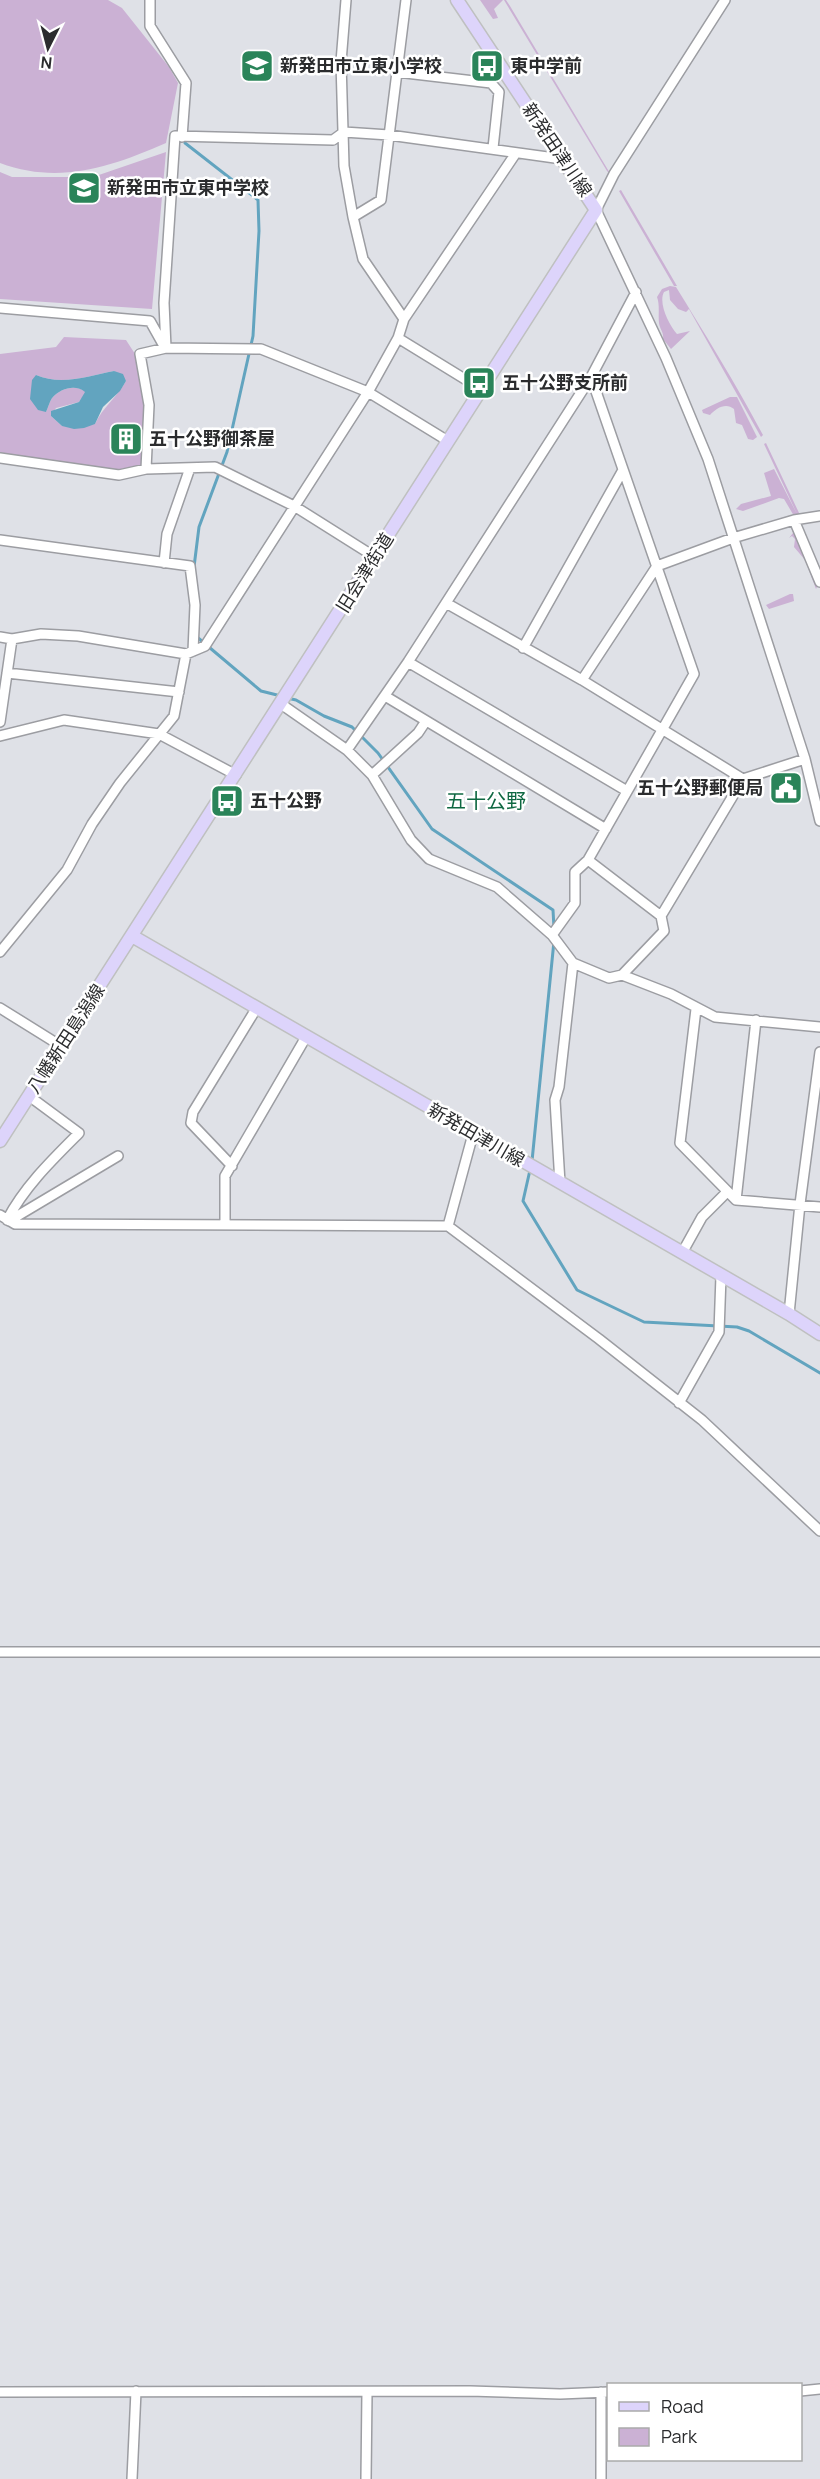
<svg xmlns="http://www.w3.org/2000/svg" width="820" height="2479" viewBox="0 0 820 2479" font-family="Manrope,'Noto Sans JP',sans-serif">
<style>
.green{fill:#cbb1d4;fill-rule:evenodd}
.water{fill:#62a4bf}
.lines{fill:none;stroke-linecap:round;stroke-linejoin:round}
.stream{stroke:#62a4bf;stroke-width:3}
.minor-casing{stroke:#9c9da2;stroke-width:12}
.major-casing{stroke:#bfc0c0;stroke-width:15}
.minor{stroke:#fff;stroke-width:9}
.major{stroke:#ddd4fb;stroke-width:12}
.labels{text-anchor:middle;stroke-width:5;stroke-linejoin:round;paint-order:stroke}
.poi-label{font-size:18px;font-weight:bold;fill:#2b2c2e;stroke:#fff;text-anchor:start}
.street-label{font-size:18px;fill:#2b2c2e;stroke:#fff}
.neighbourhood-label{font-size:20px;fill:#0f6842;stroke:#fff}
</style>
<rect width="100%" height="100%" fill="#dfe1e7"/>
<path class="green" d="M0,0H108L122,8L169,67L178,83L166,143C111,167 59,185 0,163Z
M480,0H503L494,9L498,18L493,19Z
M504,0H506L510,6L611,175L607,171Z
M166,152L152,309L0,299V172L12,177H93Z
M621,190L677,286H674L619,191Z
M670,286L676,287C702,329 736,384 763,435L761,437L689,309L686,312L678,309L670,300L669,290L664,292C658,303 669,325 677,334L690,331L671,349L663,339C664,332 660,330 659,323C658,315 660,305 657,297L662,289Z
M64,337L126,340L137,357L145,406L142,465L116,470L0,454V354L56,347ZM114,371L126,381C117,397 103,407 95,424L62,426L51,416L56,408L79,402L86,392C76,384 61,388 53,397C50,400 48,408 46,412L36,375C61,386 89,376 114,371Z
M730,397H737L757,437L753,440L748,439L742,425L736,423L734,409C726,402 716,408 710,415L703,413L702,410Z
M766,443L800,515L794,516L784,499L779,498L743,511L736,509L741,504L771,496L764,473L774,469L797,514L764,444Z
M791,527L806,556L817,587L816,589L805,560L794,547L795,539L792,536L789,538L793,533Z
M790,594H793L794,601L769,609L766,605Z"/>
<path class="water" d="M114,371L123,374L126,381L120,391L103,407L95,424L84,428L74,429L62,426L51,416V411L79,402L85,392C76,384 61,388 53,397C50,400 48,408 46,412L38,410L30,399L32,380L36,375C61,386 89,376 114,371Z"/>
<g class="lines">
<path class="stream" d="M185,143L258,200L259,231L253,336L227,452L199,527L194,567
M197,637L261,691L281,696
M287,698L296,700L324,716L352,727L378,753L432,829L553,910L554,928
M532,1161L554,941
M530,1170L523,1201L577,1290L644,1322L737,1327L749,1331L820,1373"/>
<defs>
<path id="minor" d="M150,0V26L186,83L182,137
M346,0L341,62L344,166L353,217L363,259L404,319
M725,0L614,174L596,210L666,358L708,459L805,759L820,821
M397,72L491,83L499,92L493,148
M353,217L381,200L406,0
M0,308L150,321L164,346
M398,338L481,389
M166,348L164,303L175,136L333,140L344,132L389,135L562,159
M591,377L694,674L588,860L661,916
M0,458L119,475L146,469L215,467L294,506L375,557
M146,469L149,405L140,354L166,348L261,349L368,392L448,441
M794,520L820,582
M0,540L190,566L195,605L193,651
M164,563L167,534L190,468
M446,603L582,680L743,779
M0,637L12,639L41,634L78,636L186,654L205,646L368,392L398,338L404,319L516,153
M523,648L623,470
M408,662L627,791
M7,673L179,692
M582,680L657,566L733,538L794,520L820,516
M385,696L606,829
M281,704L347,750L372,775L411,840L429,859L497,887L552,935L573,963L559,1087L555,1100L560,1183
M0,722L12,639
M0,736L64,720L159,734L236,775
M347,750L408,662L591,377L636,292
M372,775L418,733L426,721
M552,935L575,903V872L588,860
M0,952L67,870L92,824L120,783L174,716L186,654
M573,963L609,978L622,975L671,994L715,1017L820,1027
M622,975L664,931L661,916L743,779L805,759
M0,1008L61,1046
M696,1009L680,1143L736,1200L820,1207
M232,1166L191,1123L193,1112L256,1009
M736,1200L756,1020
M0,1215L15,1224L448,1226L599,1339L702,1420L820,1531
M7,1220C25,1186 52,1160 79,1133L29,1096
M9,1221L118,1156
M225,1225V1176L306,1037
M448,1226L473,1134
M682,1253L702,1217L726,1193
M789,1314L800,1204L820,1052
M679,1403L719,1332L721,1276
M0,1652H820
M800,2391L820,2389
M0,2392L470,2391L560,2394L608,2392
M601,2392V2479
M132,2479L136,2391
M366,2479L367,2392"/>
<path id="major" d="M132,936L789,1314L820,1334
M0,1141L596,210L457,0"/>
</defs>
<use href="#minor" class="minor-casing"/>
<use href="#major" class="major-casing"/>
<use href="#minor" class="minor"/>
<use href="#major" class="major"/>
</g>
<defs>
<symbol id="school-square" viewBox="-11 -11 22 22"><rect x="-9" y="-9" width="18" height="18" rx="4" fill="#2a8459" stroke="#fff"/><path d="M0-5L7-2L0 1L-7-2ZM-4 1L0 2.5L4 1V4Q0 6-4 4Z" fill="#fff"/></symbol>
<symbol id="bus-square" viewBox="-11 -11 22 22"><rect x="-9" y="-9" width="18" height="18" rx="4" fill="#2a8459" stroke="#fff"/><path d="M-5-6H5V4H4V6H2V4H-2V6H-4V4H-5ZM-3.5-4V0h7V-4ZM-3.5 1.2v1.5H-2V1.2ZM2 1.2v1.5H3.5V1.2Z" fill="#fff"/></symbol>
<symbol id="building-square" viewBox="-11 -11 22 22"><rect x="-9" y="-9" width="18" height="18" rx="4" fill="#2a8459" stroke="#fff"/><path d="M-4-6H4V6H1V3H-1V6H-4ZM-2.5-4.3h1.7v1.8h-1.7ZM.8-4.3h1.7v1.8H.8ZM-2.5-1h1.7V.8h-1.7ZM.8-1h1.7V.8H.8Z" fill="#fff"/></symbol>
<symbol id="civic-square" viewBox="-11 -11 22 22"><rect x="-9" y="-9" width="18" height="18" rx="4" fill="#2a8459" stroke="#fff"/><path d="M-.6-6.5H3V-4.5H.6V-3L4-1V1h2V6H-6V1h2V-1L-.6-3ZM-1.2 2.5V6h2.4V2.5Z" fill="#fff"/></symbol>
</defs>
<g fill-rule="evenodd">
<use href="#school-square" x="238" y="47" width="38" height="38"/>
<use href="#bus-square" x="468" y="47" width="38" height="38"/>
<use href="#school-square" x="65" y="169" width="38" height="38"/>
<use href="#bus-square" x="460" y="364" width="38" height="38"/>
<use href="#building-square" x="107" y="420" width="38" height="38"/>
<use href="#civic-square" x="767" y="769" width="38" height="38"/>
<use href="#bus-square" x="208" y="782" width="38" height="38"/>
</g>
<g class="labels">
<g class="poi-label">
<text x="280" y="72">新発田市立東小学校</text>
<text x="510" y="72">東中学前</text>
<text x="107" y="194">新発田市立東中学校</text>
<text x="502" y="389">五十公野支所前</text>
<text x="149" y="445">五十公野御茶屋</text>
<text x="763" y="794" text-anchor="end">五十公野郵便局</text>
<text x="250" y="807">五十公野</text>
</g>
<g class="street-label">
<text transform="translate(557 150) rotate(56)" y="6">新発田津川線</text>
<text transform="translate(365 573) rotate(-58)" y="6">旧会津街道</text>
<text transform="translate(66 1039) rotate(-57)" y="6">八幡新田島潟線</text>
<text transform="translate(476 1135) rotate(30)" y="6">新発田津川線</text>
</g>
<g class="neighbourhood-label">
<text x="486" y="808">五十公野</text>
</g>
</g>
<rect x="607" y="2383" width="195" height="78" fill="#ffffff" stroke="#aaabab" stroke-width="1.5"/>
<rect x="619" y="2402" width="30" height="9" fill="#ddd4fb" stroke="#aaabab" stroke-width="1.5"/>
<text x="661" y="2413" font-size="18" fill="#2b2c2e">Road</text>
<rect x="619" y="2428" width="30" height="18" fill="#cbb1d4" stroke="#aaabab" stroke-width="1.5"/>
<text x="661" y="2443" font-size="18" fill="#2b2c2e">Park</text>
<g transform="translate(48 48) rotate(186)" stroke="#ffffff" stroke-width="4.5" paint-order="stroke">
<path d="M0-4.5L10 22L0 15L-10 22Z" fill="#2b2c2e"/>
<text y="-9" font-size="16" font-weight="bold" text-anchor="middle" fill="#2b2c2e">N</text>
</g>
</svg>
